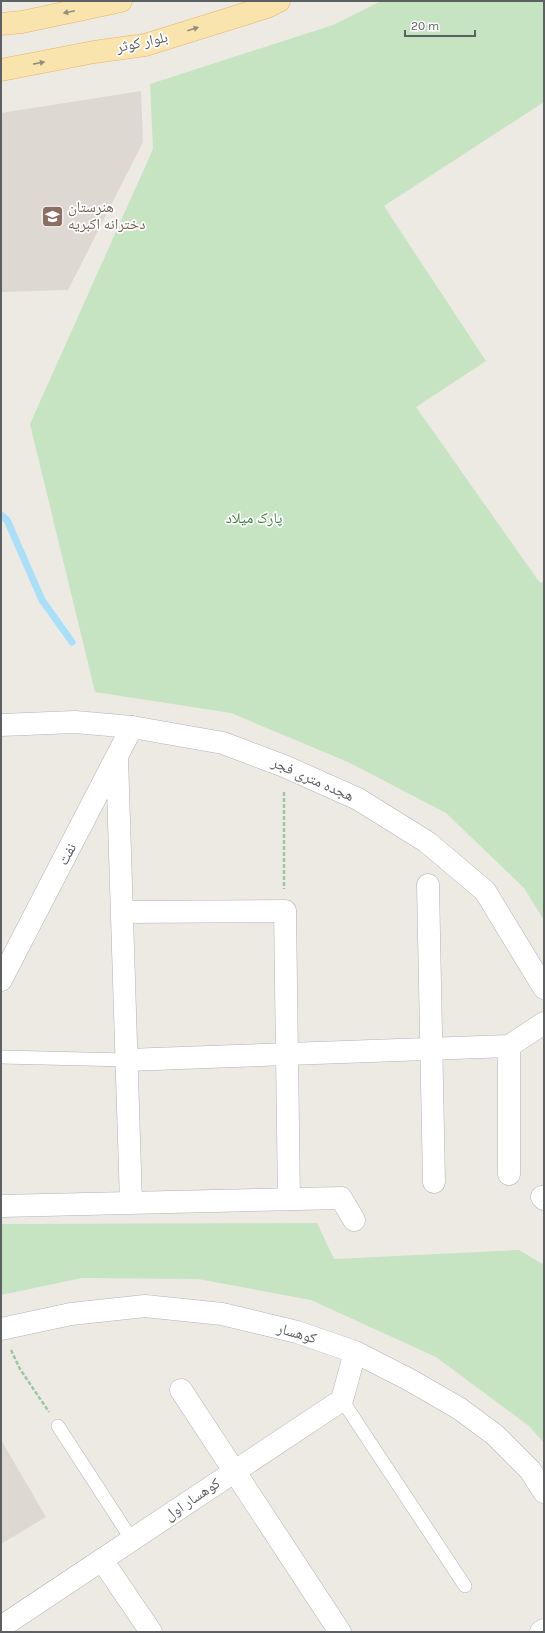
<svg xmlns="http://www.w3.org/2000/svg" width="545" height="1633" viewBox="0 0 545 1633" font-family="Karla,'Noto Naskh Arabic',sans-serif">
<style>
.education{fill:#ddd9d2}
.green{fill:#c6e3c2}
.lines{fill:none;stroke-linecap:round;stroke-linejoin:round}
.stream{stroke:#a9dff9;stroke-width:7}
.lane-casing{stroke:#afb2b5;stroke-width:14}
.street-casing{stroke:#afb2b5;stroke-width:23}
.secondary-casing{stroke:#b0b4b8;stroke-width:23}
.primary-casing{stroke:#e7b363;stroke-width:23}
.path{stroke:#9dc6a4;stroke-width:2.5;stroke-dasharray:4 2;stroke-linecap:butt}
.lane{stroke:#fff;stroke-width:13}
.street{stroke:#fff;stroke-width:22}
.secondary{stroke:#fff;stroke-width:22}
.primary{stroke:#f9e4ad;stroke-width:22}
.oneway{fill:#938e7d}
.labels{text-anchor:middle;stroke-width:3.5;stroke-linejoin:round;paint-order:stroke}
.street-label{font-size:15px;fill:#5c6063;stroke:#fff}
.education-label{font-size:15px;fill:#785e54;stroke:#fff;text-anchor:start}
.park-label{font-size:15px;fill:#40833b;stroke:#fff}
</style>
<rect width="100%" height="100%" fill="#edeae4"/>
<path class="education" d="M141,91L143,142L68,290L1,292V113Z
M1,1440L46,1517L1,1544Z"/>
<path class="green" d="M381,1H544V102L384,206L486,361L416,407L540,583L544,581V920L524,888L446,813L348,762L231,713L95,692L30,424L153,149L150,84L333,25Z
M317,1223L334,1259L519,1250L544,1265V1443L529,1426L436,1357L311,1300L198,1279L82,1278L1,1295V1224Z"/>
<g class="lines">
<path class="stream" d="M1,515L7,520L42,600L72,642"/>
<defs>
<path id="lane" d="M1,1057L127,1060
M342,1400L465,1586
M58,1426L132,1540"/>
<path id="street" d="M117,757L131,1203
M428,885L434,1182
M122,912L285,911L289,1199
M1,980L132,727
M127,1060L509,1046
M509,1174V1046L544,1023
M542,1197L544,1199
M1,1206L341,1198L354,1220
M181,1390L340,1632
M102,1560L151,1632
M1,1627L342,1400L355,1352"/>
<path id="secondary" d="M1,725L75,722L132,727L223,743L284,766L358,799L427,842L485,891L544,988
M1,1329L71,1314L145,1306L222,1314L297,1332L355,1352L410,1380L460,1409L495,1435L530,1470L544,1492
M541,1632L544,1630"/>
<path id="primary" d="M1,24L22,22L121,1
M1,70L94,52L145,45L267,7L279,1"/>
</defs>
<use href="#lane" class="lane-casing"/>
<use href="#street" class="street-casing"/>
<use href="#secondary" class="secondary-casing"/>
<use href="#primary" class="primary-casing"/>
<path class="path" d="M284,792V889
M11,1350L20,1369L49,1412"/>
<use href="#lane" class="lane"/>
<use href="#street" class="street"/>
<use href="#secondary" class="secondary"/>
<use href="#primary" class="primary"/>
</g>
<defs><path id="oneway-solid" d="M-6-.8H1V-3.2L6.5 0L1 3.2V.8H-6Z"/></defs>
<g class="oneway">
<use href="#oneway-solid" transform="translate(69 12) rotate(168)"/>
<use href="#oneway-solid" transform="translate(193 29) rotate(-17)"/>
<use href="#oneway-solid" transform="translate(39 63) rotate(-11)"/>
</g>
<defs>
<symbol id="university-square" viewBox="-11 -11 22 22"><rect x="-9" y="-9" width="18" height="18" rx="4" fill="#8d6e63" stroke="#fff"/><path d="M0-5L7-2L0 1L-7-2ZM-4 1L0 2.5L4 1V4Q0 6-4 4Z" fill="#fff"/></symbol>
</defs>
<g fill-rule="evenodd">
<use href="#university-square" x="40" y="204" width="25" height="25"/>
</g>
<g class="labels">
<g class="street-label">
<text transform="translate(142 42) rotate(-12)" y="5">بلوار کوثر</text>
<text transform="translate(313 779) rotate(24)" y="5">هجده متری فجر</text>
<text transform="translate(67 854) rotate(-62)" y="5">نفت</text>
<text transform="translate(297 1333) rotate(16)" y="5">کوهسار</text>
<text transform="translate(192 1499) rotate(-34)" y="5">کوهسار اول</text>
</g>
<g class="education-label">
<text x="68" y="212">هنرستان<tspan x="68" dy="17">دخترانه اکبریه</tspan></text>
</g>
<g class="park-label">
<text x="254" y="523">پارک میلاد</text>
</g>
</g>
<rect width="545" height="1633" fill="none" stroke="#5c6063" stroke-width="4"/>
<path d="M405 30v6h70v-6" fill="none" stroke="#5c6063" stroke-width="2"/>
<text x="411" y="30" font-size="12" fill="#5c6063" stroke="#ffffff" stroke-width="3" paint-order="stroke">20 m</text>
</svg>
